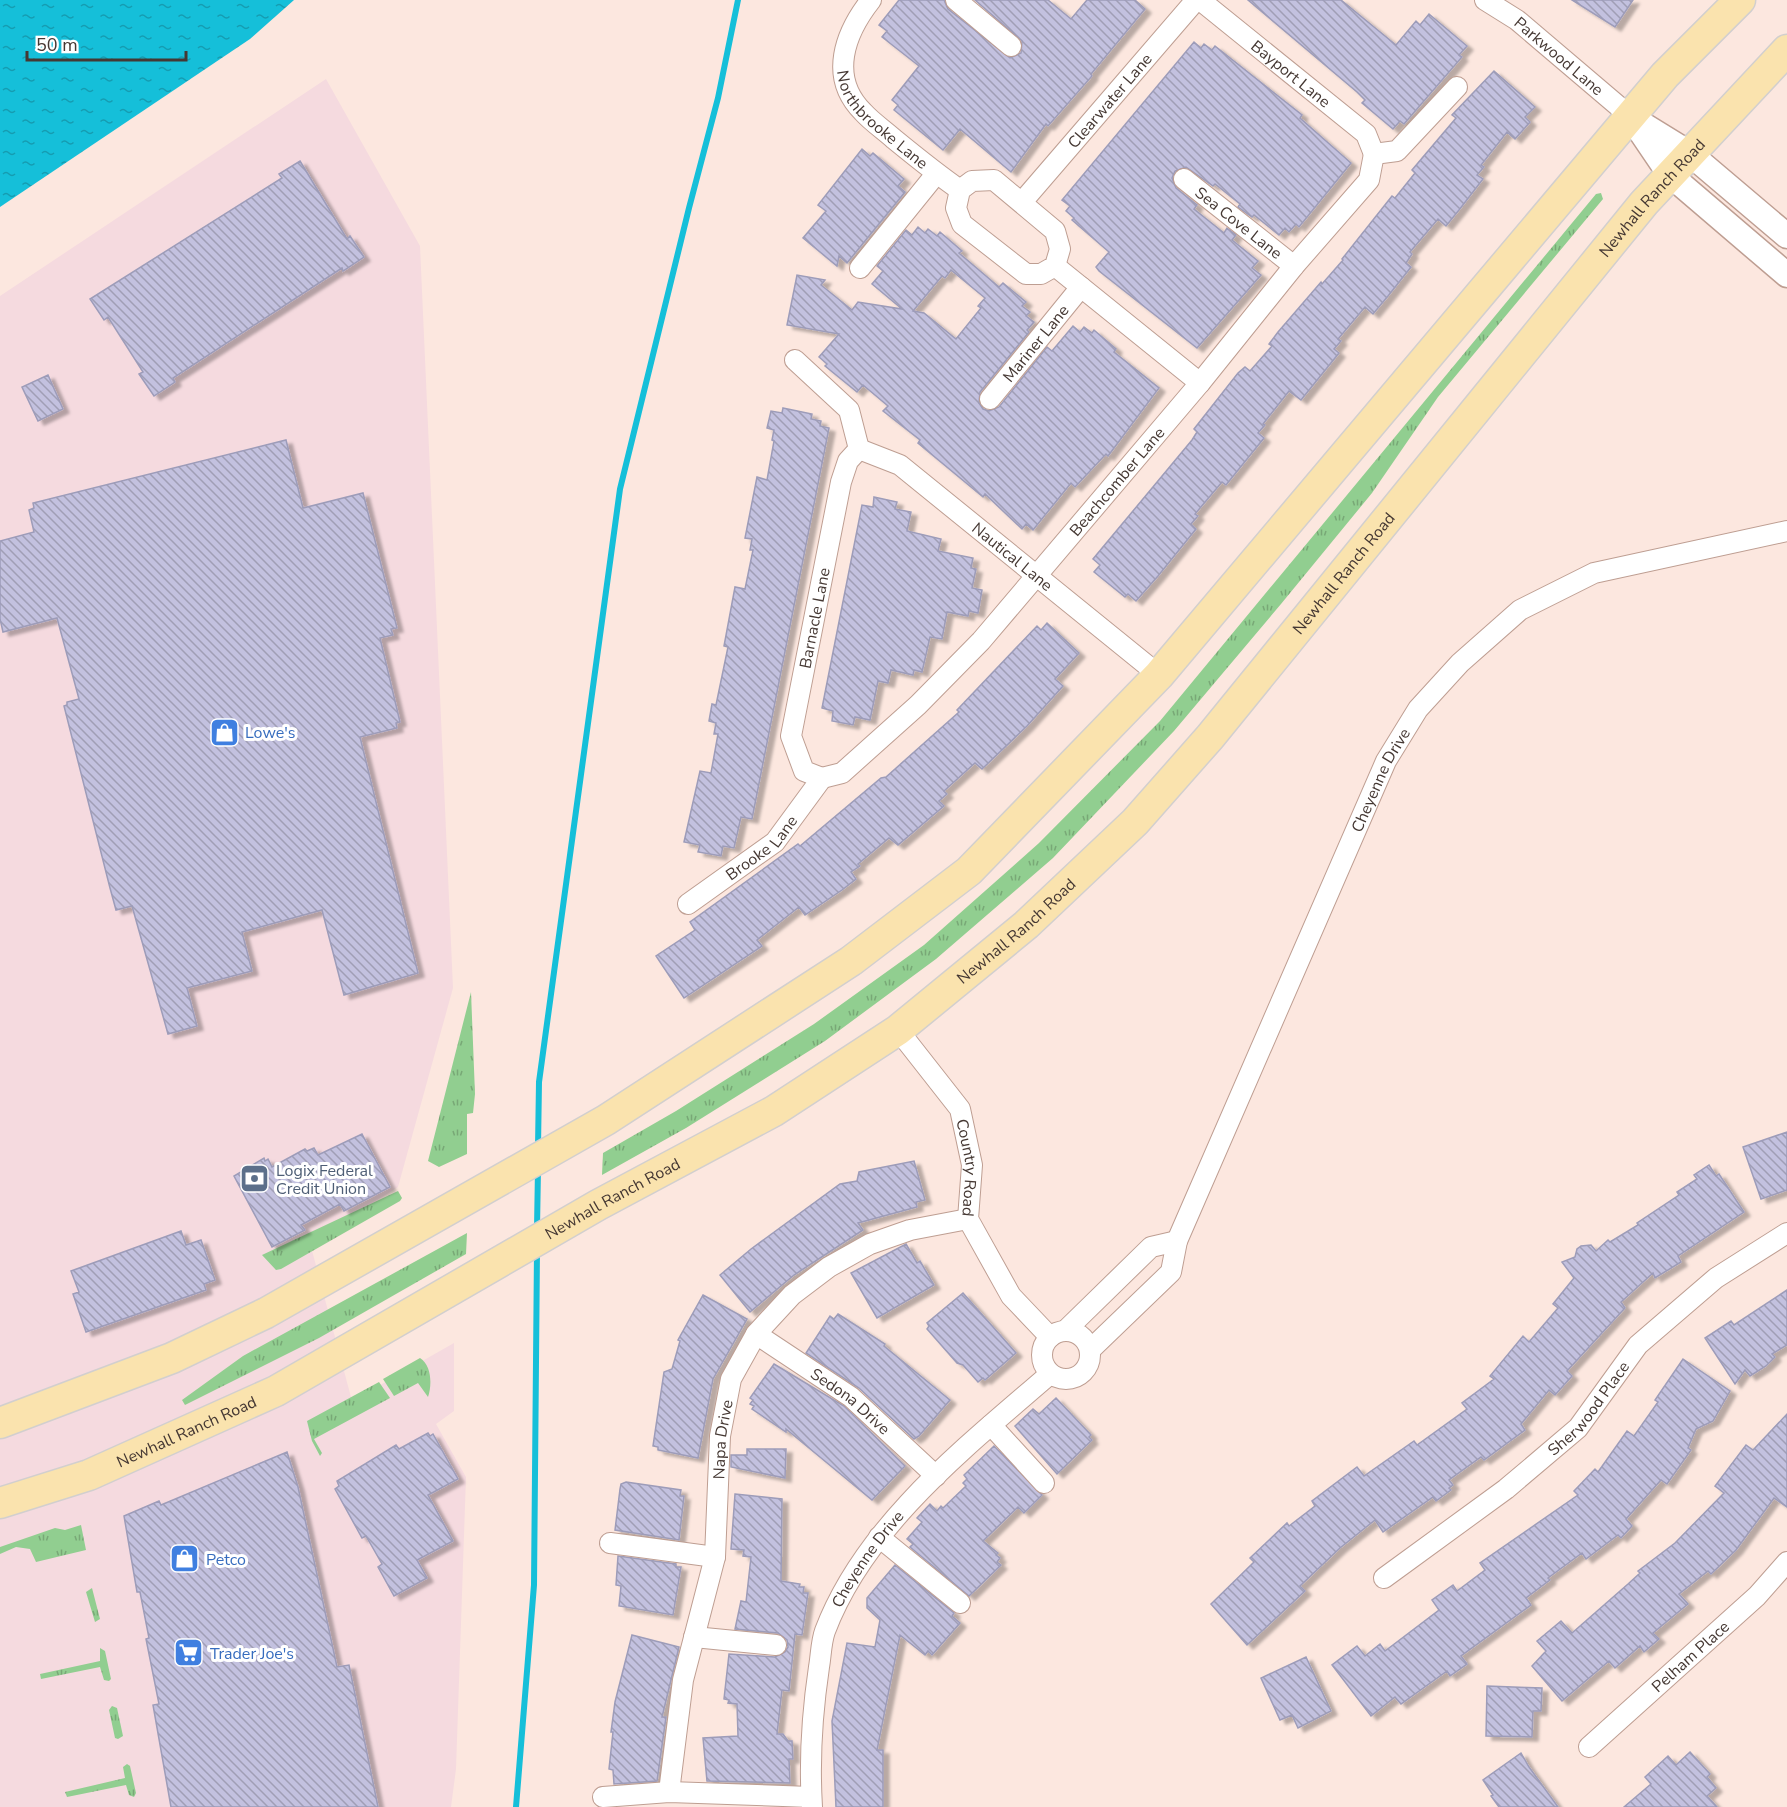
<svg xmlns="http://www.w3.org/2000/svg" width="1787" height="1807" viewBox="0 0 1787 1807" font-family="'Nunito Sans',sans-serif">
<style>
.commercial{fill:#f5dadf}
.grass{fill:url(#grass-tufts)}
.water{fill:url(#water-ripples)}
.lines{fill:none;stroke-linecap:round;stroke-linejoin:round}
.stream{stroke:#15bfd9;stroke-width:6}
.building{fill:url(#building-back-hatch);stroke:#9d9cb9;stroke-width:1.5;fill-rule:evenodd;filter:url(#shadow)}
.minor-casing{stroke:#be9e92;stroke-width:22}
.tertiary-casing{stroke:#be9e92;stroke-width:27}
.primary-casing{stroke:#d2cfce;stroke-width:33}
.minor{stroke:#fff;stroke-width:20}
.tertiary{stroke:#fff;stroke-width:24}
.primary{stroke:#fae3ae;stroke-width:30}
.labels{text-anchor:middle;stroke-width:6;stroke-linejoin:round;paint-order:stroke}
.street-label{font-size:16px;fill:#453833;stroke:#fff}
.shop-label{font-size:16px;fill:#366cbe;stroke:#fff;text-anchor:start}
.service-label{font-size:16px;fill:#4e5e75;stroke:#fff;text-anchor:start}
</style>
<defs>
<pattern id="grass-tufts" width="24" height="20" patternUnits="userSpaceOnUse" patternTransform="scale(1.5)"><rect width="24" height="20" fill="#91ce90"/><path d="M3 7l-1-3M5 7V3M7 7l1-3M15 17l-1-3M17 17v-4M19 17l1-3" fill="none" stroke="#78a876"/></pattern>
<pattern id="water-ripples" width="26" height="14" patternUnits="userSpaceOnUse" patternTransform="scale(1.5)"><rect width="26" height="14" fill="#15bfd9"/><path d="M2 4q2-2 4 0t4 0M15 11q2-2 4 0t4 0" fill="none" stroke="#159cb1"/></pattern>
<pattern id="building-back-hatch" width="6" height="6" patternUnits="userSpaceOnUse" patternTransform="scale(1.5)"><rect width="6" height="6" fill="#c3c1df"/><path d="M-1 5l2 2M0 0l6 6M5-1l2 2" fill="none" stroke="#a09eb5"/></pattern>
<filter id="shadow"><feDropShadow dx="6" dy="4" stdDeviation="1.5" flood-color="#0004"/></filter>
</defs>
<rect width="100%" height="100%" fill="#fce7df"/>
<path class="commercial" d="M326,79L420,246L453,988L398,1187L310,1243L352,1401L454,1343V1411L436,1424L466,1477L456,1769L451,1807H0V296Z"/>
<path class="grass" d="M1601,193L1603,199L1438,397L1372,493L1281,604L1174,731L1053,858L936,959L825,1041L686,1128L602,1175L603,1153L676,1111L814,1024L924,945L1039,843L1160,721L1596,194Z
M471,992L475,1094L473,1113L467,1114V1154L439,1167L428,1161Z
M398,1191L402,1198L400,1201L281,1269L276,1270L262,1255Z
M467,1233L466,1254L319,1338L185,1405L182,1400L243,1356Z
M420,1358C432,1366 432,1385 428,1397L418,1383L394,1396L383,1379Z
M379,1382L390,1398L314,1439L322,1453L320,1456L312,1441L307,1421Z
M81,1525L86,1550L36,1562L30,1549L16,1547L0,1554V1547L55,1528L65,1530Z
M92,1588L100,1619L95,1622L86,1592Z
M100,1648L105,1651L111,1679L109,1681L104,1680L100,1667L41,1679L40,1674L100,1661Z
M112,1706L117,1708L123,1736L118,1739L115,1738L109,1710Z
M127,1764L130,1766L136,1793L134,1797L129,1795L126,1785L67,1797L65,1792L125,1778L123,1767Z"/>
<path class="water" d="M0,0H294L250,39L0,207Z"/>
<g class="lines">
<path class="stream" d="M538,1147L539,1082L620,489L689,208L718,98L738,0
M537,1228L538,1169
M516,1807L534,1585L537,1250"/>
</g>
<path class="building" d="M899,0H944L948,9L1010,58L1021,53L1022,41L975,0H1048L1071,19L1087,0H1135L1145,9L1091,74L1092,76L1048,126L1046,124L1011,172L960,129L943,150L894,110L898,105L892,100L919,66L882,37L887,31L879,25Z
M1248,0H1341L1396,45L1416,21L1420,25L1429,14L1467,46L1459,55L1462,57L1404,124L1400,121L1393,129L1362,103L1365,100L1357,92Z
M1572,0H1633L1615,27Z
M1194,42L1201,48L1204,44L1212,50L1215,46L1302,115L1300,118L1351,163L1299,227L1296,224L1289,232L1285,228L1279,235L1254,215L1252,217L1238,207L1240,204L1215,184L1213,186L1186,167L1175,171L1172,178L1176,188L1197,205L1194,209L1224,233L1227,228L1236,235L1232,240L1258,261L1252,268L1261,275L1197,348L1099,271L1096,267L1109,252L1072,220L1074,218L1066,211L1070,206L1062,200Z
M1494,71L1535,107L1525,117L1530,122L1515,139L1507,132L1481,165L1484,167L1477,175L1483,179L1459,210L1446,226L1438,219L1410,252L1412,254L1406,263L1411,267L1388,296L1373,314L1365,307L1338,339L1341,341L1334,349L1339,353L1301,400L1289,391L1263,424L1265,425L1258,433L1264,438L1226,485L1222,482L1195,514L1198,516L1191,524L1196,529L1158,576L1136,601L1128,594L1125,597L1094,572L1100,565L1093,559L1192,440L1197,432L1194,429L1238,373L1245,367L1250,371L1272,346L1269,344L1278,332L1321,282L1322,284L1343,260L1342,259L1392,196L1395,198L1415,173L1412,170L1456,118L1452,115Z
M862,149L870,156L873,153L904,179L898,186L905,192L847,263L839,256L837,266L803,238L826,211L818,205Z
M300,161L347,239L350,236L364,257L343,271L342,268L173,378L175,382L154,396L139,374L143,372L108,317L104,320L90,299L282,178L279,174Z
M918,227L925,233L928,229L937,236L940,232L962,251L959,253L999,287L1003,283L1026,302L1022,306L1030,312L1026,316L1034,322L1027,330L1029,332L980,392L979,403L983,409L989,411L999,407L1047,347L1052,351L1073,326L1080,332L1084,327L1092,333L1094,330L1116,349L1114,352L1159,388L1108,456L1106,454L1075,487L1071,483L1033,530L1026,524L1022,529L985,494L983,497L918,443L920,440L883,411L888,406L863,385L857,392L825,366L827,364L819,357L839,334L787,325L797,275L825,280L821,285L852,310L858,302L902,309L872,284L883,271L877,266L906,230L912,235ZM951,270L985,298L978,306L981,308L956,339L924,313L913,311L942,276L945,278Z
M48,375L63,409L38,421L22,387Z
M783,408L812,414L811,419L821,421L820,426L829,428L752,819L741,817L734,848L723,846L721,856L698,852L700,845L684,842L700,771L711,773L718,734H714L716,723L709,721L712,704L716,705L728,647L724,646L735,587L745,589L753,550H750L752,539L745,538L757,477L767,480L774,441L772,440L774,430L767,428L771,411L782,413Z
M286,440L303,508L363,493L397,628L391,629L393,635L380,638L400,722L396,723L397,728L360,737L418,973L344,995L322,910L242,932L252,971L187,988L197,1026L168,1034L132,906L116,910L110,888L64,706L67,705V702L79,699L57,618L3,632L0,619V541L34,532L29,510L34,508L33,503Z
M874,497L897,502L895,509L911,512L907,531L941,539L938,551L973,558L971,568L976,569L972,588L982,590L978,613L969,611L968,616L947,612L942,639L930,637L922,672L914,670L913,675L891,670L888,683L878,681L870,720L855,717L853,725L832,721L833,711L822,708L862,505L873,507Z
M1047,623L1079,653L1055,679L1063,686L1027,726L982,769L975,763L944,791L947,794L939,801L944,806L898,845L889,838L858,864L860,866L851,872L856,879L842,890L805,915L799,907L757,940L762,946L684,998L656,956L695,930L690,922L798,844L800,846L881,778L886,777L959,712L957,710L1037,626L1041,630Z
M1787,1132V1190L1761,1199L1743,1147Z
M362,1134L390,1187L344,1211L340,1204L301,1225L305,1230L272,1247L234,1176L264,1158L265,1161L268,1159L272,1167L305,1149L307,1151L314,1148L318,1155Z
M914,1161L925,1200L916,1202L917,1207L858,1223L863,1230L794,1275L750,1312L720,1275L751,1249L840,1184L857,1181L859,1172Z
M1709,1165L1716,1176L1719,1174L1744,1212L1678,1256L1681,1262L1655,1278L1653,1273L1621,1302L1625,1308L1567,1371L1572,1376L1555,1395L1549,1390L1521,1424L1525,1430L1484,1460L1481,1457L1449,1480L1453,1485L1449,1488L1451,1490L1436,1501L1433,1497L1383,1532L1375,1520L1340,1548L1300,1586L1305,1591L1247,1645L1211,1604L1254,1562L1250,1558L1287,1523L1289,1526L1315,1506L1312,1501L1357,1467L1364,1476L1414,1441L1417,1445L1467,1409L1462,1403L1494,1379L1490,1376L1523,1336L1529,1342L1558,1308L1553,1304L1574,1278L1562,1262L1575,1257L1577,1249L1581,1246L1591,1245L1596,1251L1608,1240L1610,1242L1638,1225L1637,1223L1679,1195L1677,1192L1697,1179L1694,1175Z
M181,1231L186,1245L201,1240L215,1280L204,1284L206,1290L86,1332L73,1294L79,1292L71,1271Z
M906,1244L917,1263L920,1261L934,1285L877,1318L851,1273Z
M1787,1290V1345L1772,1354L1775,1357L1766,1366L1750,1376L1745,1370L1735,1384L1705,1338L1731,1321L1734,1325Z
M963,1293L1016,1353L985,1380L983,1378L978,1382L963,1365L957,1363L927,1329L929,1326L927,1323Z
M703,1295L747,1319L713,1379L698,1458L658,1450V1447L653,1446L664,1372L672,1369L680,1341L678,1340Z
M838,1314L885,1344L884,1346L950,1400L919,1436L914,1439L859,1388L806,1353L830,1316L834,1319Z
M1683,1359L1730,1391L1713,1421L1696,1429L1688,1448L1691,1450L1667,1484L1661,1480L1626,1519L1632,1526L1621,1538L1618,1535L1586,1559L1582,1553L1548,1578L1550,1580L1526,1598L1531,1605L1461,1656L1467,1664L1450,1676L1447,1671L1401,1704L1395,1697L1371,1716L1332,1665L1357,1646L1365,1656L1380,1644L1385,1651L1439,1610L1432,1600L1453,1585L1457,1591L1485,1570L1480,1563L1578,1495L1574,1491L1595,1469L1598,1472L1627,1431L1634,1436L1658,1402L1655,1400Z
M774,1364L844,1406L905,1466L872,1500L786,1429V1432L752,1409L754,1406L750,1404L753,1400L750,1398Z
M1056,1398L1091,1435L1089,1437L1092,1440L1057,1474L1015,1426L1033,1409L1039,1414Z
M1787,1414V1507L1774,1498L1736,1550L1711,1574L1708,1571L1679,1594L1688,1604L1653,1633L1659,1639L1644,1652L1640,1646L1615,1668L1609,1661L1562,1701L1532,1666L1546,1651L1537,1641L1561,1621L1572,1633L1628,1584L1640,1573L1638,1571L1675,1543L1724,1493L1715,1486L1746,1445L1753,1450Z
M428,1433L430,1436L433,1434L458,1479L428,1495L453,1541L417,1560L427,1578L394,1596L378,1567L382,1564L366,1536L362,1538L335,1489L339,1486L337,1481L396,1445L399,1449Z
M994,1446L1042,1495L1024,1513L1018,1507L983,1541L998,1553L996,1555L1000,1558L997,1562L1001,1565L969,1596L910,1547L913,1544L907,1539L922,1522L917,1518L930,1504L937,1511L941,1506L943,1508L966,1486L963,1483L967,1479L964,1475Z
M747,1449H786L785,1478L731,1467V1455H747Z
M287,1452L298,1487L337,1667L349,1665L378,1807H171L153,1705L159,1704L146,1639L149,1638L140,1592H137L124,1516L159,1501L161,1505Z
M626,1482L681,1490L680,1496H684L679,1540L615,1530L620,1489L621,1484Z
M735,1494L782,1499L781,1581L800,1584L799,1587H804L803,1593H808L802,1635L795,1634L789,1691L782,1690L777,1734H783L788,1741H792L793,1759H789L790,1783L707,1781L703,1738L738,1736L737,1704L728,1703L729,1700L724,1699L729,1654L775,1657L785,1652L788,1647L787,1640L778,1633L735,1629L741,1601L746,1602L751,1557L743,1556L744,1550L731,1549Z
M618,1556L676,1564V1567H681L673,1615L619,1606L621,1586L616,1585Z
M895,1565L954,1613L952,1616L960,1623L932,1655L928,1651L925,1655L900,1635L877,1750H883V1807H836L832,1721L847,1643L875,1647L880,1620L867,1608V1598Z
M632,1635L679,1647L662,1717H666L657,1781L614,1784L613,1770L609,1769L613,1732H611L615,1702Z
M1306,1657L1331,1711L1298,1728L1292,1715L1280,1720L1261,1678Z
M1487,1686L1542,1688L1541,1711H1533L1532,1737L1486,1736Z
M1690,1752L1710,1774L1707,1777L1716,1788L1707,1796L1717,1807H1624L1651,1784L1645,1777L1668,1756L1676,1765Z
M1521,1753L1529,1767L1558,1807H1499L1491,1796L1493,1795L1483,1780Z"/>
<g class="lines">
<defs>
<g id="minor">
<path id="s1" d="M871,0C845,33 828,77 863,112C872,122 884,130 894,139C916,157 937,174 960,190"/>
<path d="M956,0L1011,46"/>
<path id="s2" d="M1200,0L1366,134L1374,154"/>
<path id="s3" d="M1485,0L1517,20L1630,116"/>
<path d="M1374,154L1397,151L1457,87"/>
<path id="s4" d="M1184,179L1294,266"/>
<path d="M994,180L1055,231L1060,249L1055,266L1041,274H1026L962,224L956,208L960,190L972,181Z"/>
<path id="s5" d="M1022,202L1196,0"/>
<path d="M1055,266L1200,383"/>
<path d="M860,268L936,174"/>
<path d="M795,360L849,410L859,449"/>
<path id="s6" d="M990,399L1081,287"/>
<path id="s7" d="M859,449L900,465L1159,675"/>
<path id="s8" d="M822,778L842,773L918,705L981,641L1200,383L1294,266L1369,180L1374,154"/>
<path id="s9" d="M822,778L804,771L791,736L841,482L848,461L859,449"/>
<path id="s10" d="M688,904L775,842L822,778"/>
<path id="s11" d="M898,1030L960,1109L972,1165L968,1219L1011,1296L1050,1337"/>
<circle cx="1066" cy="1355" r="24"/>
<path d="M1065,1331L1151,1247L1177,1241"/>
<path id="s12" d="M756,1334L851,1397L936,1476"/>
<path id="s13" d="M1090,1350L1171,1272L1177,1241L1386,761L1418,709L1460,663L1520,610L1594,573L1787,531"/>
<path d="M991,1425L1044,1483"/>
<path d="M879,1537L960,1603"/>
<path d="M610,1543L715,1557"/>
<path id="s14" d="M1384,1578L1506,1489L1578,1428L1638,1345L1716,1278L1787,1233"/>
<path d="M694,1637L776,1645"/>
<path id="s15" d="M1589,1747L1757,1596L1787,1562"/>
<path id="s16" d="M669,1792L683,1680L715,1557L720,1436L731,1379L756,1334L792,1295L829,1267L870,1244L910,1230L968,1219"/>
<path d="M603,1797L669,1792L811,1797"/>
<path id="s17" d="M812,1807C809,1759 812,1714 819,1667C821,1656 821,1642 825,1631C865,1525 967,1446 1050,1374"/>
</g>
<path id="tertiary" d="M1630,116L1670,175L1787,275
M1637,121L1689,153L1787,236"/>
<g id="primary">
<path d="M0,1423L172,1358L266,1313L606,1120L851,961L969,871L1159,675L1665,75L1740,0"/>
<path id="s18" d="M0,1503L89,1475L276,1391L598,1205L774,1111L898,1030L1026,925L1135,822L1210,737L1644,203L1787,50"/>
</g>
</defs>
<use href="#minor" class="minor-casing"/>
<use href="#tertiary" class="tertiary-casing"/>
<use href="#primary" class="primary-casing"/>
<use href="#minor" class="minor"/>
<use href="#tertiary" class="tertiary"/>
<use href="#primary" class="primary"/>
</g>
<defs>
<symbol id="shop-square" viewBox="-11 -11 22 22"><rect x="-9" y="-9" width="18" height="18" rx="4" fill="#3f7fe0" stroke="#fff"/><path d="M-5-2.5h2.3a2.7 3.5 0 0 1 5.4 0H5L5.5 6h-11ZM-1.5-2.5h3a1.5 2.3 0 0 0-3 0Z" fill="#fff"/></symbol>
<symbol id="bank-square" viewBox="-11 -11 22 22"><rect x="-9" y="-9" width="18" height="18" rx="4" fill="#5c6f8a" stroke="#fff"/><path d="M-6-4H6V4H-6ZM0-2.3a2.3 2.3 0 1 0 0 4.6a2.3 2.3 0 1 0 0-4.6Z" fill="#fff"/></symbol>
<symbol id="supermarket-square" viewBox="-11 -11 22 22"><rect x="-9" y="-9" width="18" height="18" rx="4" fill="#3f7fe0" stroke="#fff"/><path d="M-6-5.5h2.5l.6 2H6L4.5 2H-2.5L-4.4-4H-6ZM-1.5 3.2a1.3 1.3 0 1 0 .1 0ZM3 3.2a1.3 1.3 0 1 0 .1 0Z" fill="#fff"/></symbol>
</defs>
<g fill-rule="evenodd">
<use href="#shop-square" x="208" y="716" width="33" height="33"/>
<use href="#bank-square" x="238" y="1162" width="33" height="33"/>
<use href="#shop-square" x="168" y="1542" width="33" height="33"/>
<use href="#supermarket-square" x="172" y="1636" width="33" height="33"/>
</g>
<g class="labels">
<g class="street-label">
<text dy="6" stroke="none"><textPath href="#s3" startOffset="93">Parkwood Lane</textPath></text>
<text dy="6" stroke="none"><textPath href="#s2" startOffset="117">Bayport Lane</textPath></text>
<text dy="6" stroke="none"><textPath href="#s5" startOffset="134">Clearwater Lane</textPath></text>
<text dy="6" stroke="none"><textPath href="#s1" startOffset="142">Northbrooke Lane</textPath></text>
<text dy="6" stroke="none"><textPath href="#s18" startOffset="2144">Newhall Ranch Road</textPath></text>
<text dy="6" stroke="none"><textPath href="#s4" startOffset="70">Sea Cove Lane</textPath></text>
<text dy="6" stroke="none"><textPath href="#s6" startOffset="72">Mariner Lane</textPath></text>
<text dy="6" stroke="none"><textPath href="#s8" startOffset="422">Beachcomber Lane</textPath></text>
<text dy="6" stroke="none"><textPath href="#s7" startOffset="189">Nautical Lane</textPath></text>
<text dy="6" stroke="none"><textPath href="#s18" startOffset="1658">Newhall Ranch Road</textPath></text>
<text dy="6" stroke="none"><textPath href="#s9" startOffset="177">Barnacle Lane</textPath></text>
<text dy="6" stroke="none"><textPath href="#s13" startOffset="648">Cheyenne Drive</textPath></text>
<text dy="6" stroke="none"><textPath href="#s10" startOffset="93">Brooke Lane</textPath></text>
<text dy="6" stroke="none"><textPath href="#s18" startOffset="1172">Newhall Ranch Road</textPath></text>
<text dy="6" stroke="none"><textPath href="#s11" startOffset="160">Country Road</textPath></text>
<text dy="6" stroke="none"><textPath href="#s18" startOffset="686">Newhall Ranch Road</textPath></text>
<text dy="6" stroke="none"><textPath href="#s12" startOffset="116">Sedona Drive</textPath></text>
<text dy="6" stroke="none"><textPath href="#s14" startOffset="267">Sherwood Place</textPath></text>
<text dy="6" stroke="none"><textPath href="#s18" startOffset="200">Newhall Ranch Road</textPath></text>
<text dy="6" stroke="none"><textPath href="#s16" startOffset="358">Napa Drive</textPath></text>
<text dy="6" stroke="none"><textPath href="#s17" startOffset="261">Cheyenne Drive</textPath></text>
<text dy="6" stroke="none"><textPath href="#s15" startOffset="136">Pelham Place</textPath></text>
</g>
<g class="shop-label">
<text x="245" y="738">Lowe's</text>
<text x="206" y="1565">Petco</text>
<text x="210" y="1659">Trader Joe's</text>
</g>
<g class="service-label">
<text x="276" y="1176">Logix Federal<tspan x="276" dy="18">Credit Union</tspan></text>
</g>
</g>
<path d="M27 51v9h159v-9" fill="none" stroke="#453833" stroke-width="3"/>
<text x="36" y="51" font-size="18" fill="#453833" stroke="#ffffff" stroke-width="4.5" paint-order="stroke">50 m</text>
</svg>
